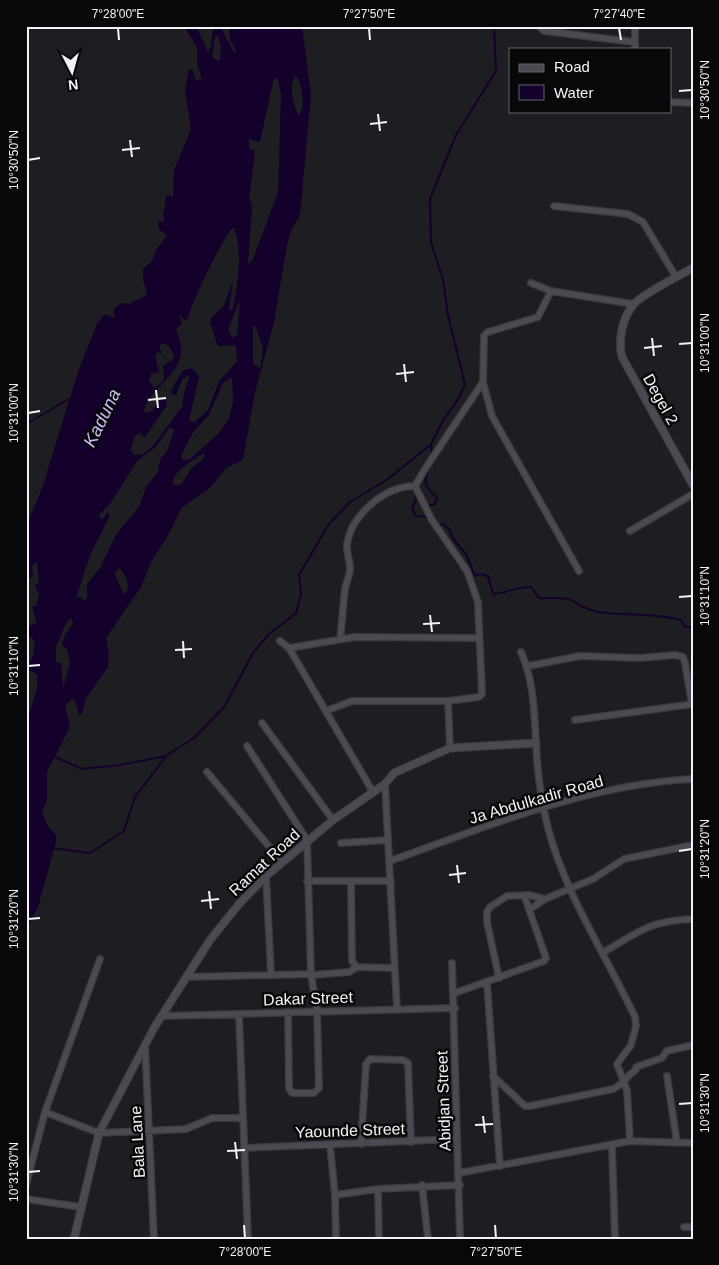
<svg xmlns="http://www.w3.org/2000/svg" width="719" height="1265" viewBox="0 0 719 1265" font-family="Helvetica,sans-serif">
<style>
.water{fill:#13002b;fill-rule:evenodd}
.lines{fill:none;stroke-linecap:round;stroke-linejoin:round}
.stream{stroke:#13002b;stroke-width:2}
.minor-casing{stroke:#3c3b3f;stroke-width:8}
.tertiary-casing{stroke:#3c3b3f;stroke-width:9}
.minor{stroke:#4c4a50;stroke-width:5.5}
.tertiary{stroke:#4c4a50;stroke-width:7}
.ticks{fill:none;stroke:#f3f2f6;stroke-width:2}
.labels{text-anchor:middle;stroke-width:5;stroke-linejoin:round;paint-order:stroke}
.street-label{font-size:16px;fill:#f3f2f6;stroke:#080709}
.water-label{font-size:18px;font-style:italic;fill:#cbbaf4;stroke:#080709}
.neatline{fill:none;stroke:#f3f2f6;stroke-width:2}
.ticks-label{font-size:12px;text-anchor:middle;fill:#f3f2f6}
</style>
<rect width="100%" height="100%" fill="#1e1d22"/>
<path class="water" d="M184,26H196L208,52L211,47L213,26H220L235,54L236,50L230,40L229,26H302L311,95L300,215L291,230L287,245L274,323L255,392L243,460L226,468L210,488L181,508L170,532L151,562L141,587L106,638L109,653L108,667L86,698L82,714L79,715L74,698L65,705L70,727L47,772V800L42,812L47,825L56,835V842L38,907L26,930V726L37,688V674L26,669L33,656L35,641L27,634L26,627L37,623L32,606H36L39,594L35,586L39,582L37,562L32,566L33,577L26,580V527L42,488L79,369L97,324L105,314L114,318V309L121,303L129,304L145,296L147,292L143,280V269L152,261L156,250L167,236L159,229L158,223L159,221L165,222L163,216L166,197L168,195L173,197L174,170L191,129L185,91L189,69L193,71L196,80L202,79L197,63V48ZM218,35L221,47L220,61H218L212,57L215,37ZM296,75L301,86L303,105L299,116C293,106 288,85 296,75ZM274,77L278,80L281,94L278,193L259,243L253,259L248,264L252,208L251,202L249,200L255,151L249,149V139L260,142ZM234,227C243,254 238,284 232,311L229,309L233,281L224,305L212,317L210,323L218,346L233,345L236,347L237,362L219,381L208,410L194,423L189,420L199,377L192,368L182,371L171,391L172,395H176L183,378L190,375L184,393L182,407L152,447L143,454L134,455L131,450L134,438L138,433L145,437L167,405L166,400L161,399L152,411L146,413L144,411C150,386 182,377 181,348C181,342 178,336 176,329L182,323L179,315L186,321L188,319C191,304 223,235 234,227ZM240,302L237,335L233,338L228,330L238,304ZM253,326L256,327L263,349L260,369L253,364ZM162,343L169,346L175,358L163,366L164,380L155,388L149,381L151,374L159,372L155,356L158,352L162,354L159,347ZM232,377L233,402L229,419L218,434L190,459L183,460L181,455L194,431L209,415L223,383ZM169,428H173L174,431L168,449L160,460L158,472L146,487L139,507L117,533L100,568L87,584V599L83,600L80,596L76,598L91,553L110,516L107,512L104,518L100,519L99,515L110,504L137,461L157,446ZM202,454H205L204,458L191,469L181,485H173C172,470 192,462 202,454ZM120,568L127,580L128,590L124,594L114,573ZM71,618L73,624L65,635L62,644L67,650L70,664L63,688L61,663L56,662V647L66,623Z"/>
<g class="lines">
<path class="stream" d="M26,424L69,399
M431,444L432,454
M417,496L412,509L416,516L429,517
M425,502L428,505H434L437,498C426,487 422,483 429,468
M438,525L443,524L449,529L454,540L466,554L475,576L480,574L488,576L493,594C507,593 518,586 531,587L539,598C549,599 562,596 571,600C580,605 588,611 599,612C626,616 655,613 681,620L685,627H693
M55,757L82,769L120,765L166,756
M51,848L90,853L124,831L135,797L167,755L194,738L224,707L253,653L269,634L296,613L301,594L299,575L329,524L350,502L388,479L431,444L444,419L457,401L465,385L448,315L443,280L431,242L430,199L456,135L496,71L494,26"/>
<defs>
<path id="minor" d="M539,26L544,31L634,42
M635,49V26
M670,102L693,103
M554,206L628,214L643,222L676,277
M531,283L551,291L633,304
M551,291L538,317L488,332L484,336L483,382L492,416L579,571
M630,531L693,494
M340,639C342,623 343,606 345,589C346,583 349,577 350,571C351,562 346,553 347,544C352,514 385,486 415,486L425,469L483,382
M280,641L289,648L373,792
M289,648L355,637L479,638
M521,652C534,681 534,711 536,741C537,770 541,800 548,828C565,894 606,955 635,1017L636,1026L631,1045L617,1064L627,1090L630,1141
M528,666L580,656L640,658L675,655L683,657L685,663L692,704
M448,701L450,748
M326,711L352,701H448L479,697L482,694L478,602L467,571L432,520L415,486
M575,720L693,704
M262,723L333,820
M247,746L307,840L311,974L317,1011L319,1088L314,1093H292L289,1088L288,1012
M207,772L282,862
M385,784L397,1009
M341,843L388,840
M390,861C487,826 589,784 693,779
M266,876L271,974
M307,881H391
M351,881L352,961L357,967
M529,910L545,899
M602,953C639,932 648,921 693,919
M452,963L460,1239
M312,975L349,972L357,967L394,968
M187,977L311,974
M499,978L487,922V912L490,907L507,896L529,895L545,899L593,879L624,859L693,845
M487,982L500,1166
M455,993L544,961L546,958L524,895
M239,1015L248,1239
M162,1016L455,1008
M145,1045L154,1239
M493,1076L525,1106H530L613,1089C624,1084 627,1075 636,1070V1067L662,1058L667,1051L693,1045
M667,1076L677,1143
M45,1112L99,1133L186,1129L212,1118H242
M361,1144L366,1064L370,1059L403,1060L408,1063L411,1142
M330,1145L335,1195L336,1239
M612,1145L615,1239
M244,1148L457,1139
M459,1173L630,1141L693,1143
M26,1185L45,1112L100,959
M422,1185L428,1239
M378,1189L379,1239
M335,1195L378,1189L460,1185
M26,1199L81,1207
M684,1227H693"/>
<path id="tertiary" d="M693,268C680,275 641,295 633,305C622,319 618,340 622,357L693,485
M74,1239L99,1133L154,1028L210,940L239,904L266,876L333,820L385,784L394,773L450,748L536,743"/>
</defs>
<use href="#minor" class="minor-casing"/>
<use href="#tertiary" class="tertiary-casing"/>
<use href="#minor" class="minor"/>
<use href="#tertiary" class="tertiary"/>
</g>
<path class="ticks" d="M118,28L119,40M369,28L370,40M619,28L621,40M679,91L692,90M378,114L380,131M370,124L387,122M130,140L132,157M122,150L140,148M28,160L40,158M652,338L654,356M679,344L692,343M644,348L662,346M404,364L406,382M396,374L414,372M156,390L158,408M148,400L166,398M28,413L40,411M679,597L692,596M430,615L432,632M423,624L440,623M183,641L184,658M175,650L192,649M28,666L40,665M679,851L692,849M457,865L459,883M449,875L466,873M209,891L211,909M201,901L219,899M28,919L40,918M679,1104L692,1103M483,1116L485,1133M475,1125L493,1124M235,1142L237,1159M227,1151L245,1150M28,1172L40,1171M244,1225L245,1238M495,1225L496,1238"/>
<g class="labels">
<g class="street-label">
<text transform="translate(661 399) rotate(61)" y="6">Degel 2</text>
<text transform="translate(536 799) rotate(-16)" y="6">Ja Abdulkadir Road</text>
<text transform="translate(264 862) rotate(-43)" y="6">Ramat Road</text>
<text transform="translate(308 998) rotate(-2)" y="6">Dakar Street</text>
<text transform="translate(443 1101) rotate(-92)" y="6">Abidjan Street</text>
<text transform="translate(350 1130) rotate(-2)" y="6">Yaounde Street</text>
<text transform="translate(137 1142) rotate(-93)" y="6">Bala Lane</text>
</g>
<g class="water-label">
<text transform="translate(102 418) rotate(-64)" y="6">Kaduna</text>
</g>
</g>
<rect width="719" height="1265" fill="none" stroke="#080709" stroke-width="55"/>
<rect x="509" y="48" width="162" height="65" fill="#080709" stroke="#666568"/>
<rect x="519" y="64" width="25" height="8" fill="#4c4a50" stroke="#666568"/>
<text x="554" y="72" font-size="15" fill="#f3f2f6">Road</text>
<rect x="519" y="85" width="25" height="15" fill="#13002b" stroke="#666568"/>
<text x="554" y="98" font-size="15" fill="#f3f2f6">Water</text>
<g transform="translate(72 72) rotate(174)" stroke="#080709" stroke-width="4" paint-order="stroke">
<path d="M0-4L9 19L0 12L-9 19Z" fill="#f3f2f6"/>
<text y="-8" font-size="14" font-weight="bold" text-anchor="middle" fill="#f3f2f6">N</text>
</g>
<rect x="28" y="28" width="664" height="1210" class="neatline"/>
<g class="ticks-label">
<text x="118" y="18">7°28'00"E</text>
<text x="369" y="18">7°27'50"E</text>
<text x="619" y="18">7°27'40"E</text>
<text transform="translate(705 90) rotate(-90)" y="4">10°30'50"N</text>
<text transform="translate(14 160) rotate(-90)" y="4">10°30'50"N</text>
<text transform="translate(705 343) rotate(-90)" y="4">10°31'00"N</text>
<text transform="translate(14 413) rotate(-90)" y="4">10°31'00"N</text>
<text transform="translate(705 596) rotate(-90)" y="4">10°31'10"N</text>
<text transform="translate(14 666) rotate(-90)" y="4">10°31'10"N</text>
<text transform="translate(705 849) rotate(-90)" y="4">10°31'20"N</text>
<text transform="translate(14 919) rotate(-90)" y="4">10°31'20"N</text>
<text transform="translate(705 1103) rotate(-90)" y="4">10°31'30"N</text>
<text transform="translate(14 1172) rotate(-90)" y="4">10°31'30"N</text>
<text x="245" y="1256">7°28'00"E</text>
<text x="496" y="1256">7°27'50"E</text>
</g>
</svg>
